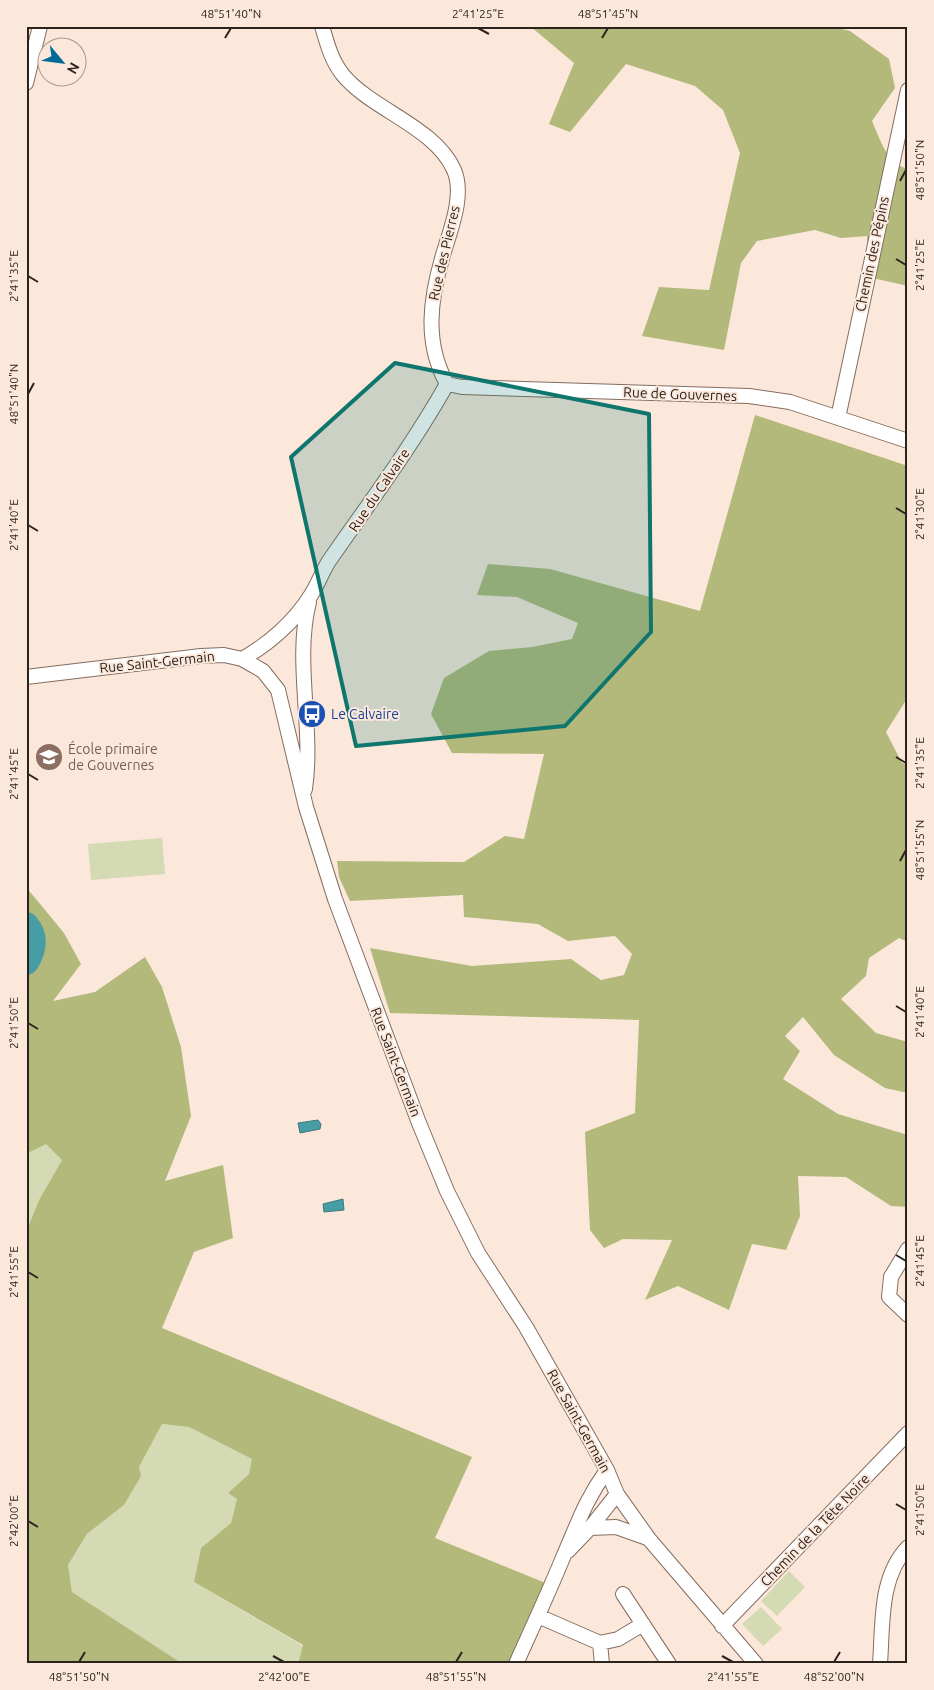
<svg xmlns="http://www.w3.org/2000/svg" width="934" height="1690" viewBox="0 0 934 1690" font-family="Ubuntu,sans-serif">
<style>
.green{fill:#d4dab3}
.forest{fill:#b2b97b}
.water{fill:#479da5;stroke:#3f787c}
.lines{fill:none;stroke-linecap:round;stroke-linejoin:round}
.river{stroke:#479da5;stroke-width:26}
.minor-casing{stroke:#836d5f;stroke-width:16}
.minor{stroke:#fff;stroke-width:14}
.marked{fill:#0f766e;fill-opacity:0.2;stroke:#0f766e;stroke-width:4;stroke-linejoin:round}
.ticks{fill:none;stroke:#2c231d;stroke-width:2}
.labels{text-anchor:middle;stroke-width:4;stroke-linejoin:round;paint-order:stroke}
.street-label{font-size:14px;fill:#2c231d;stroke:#fce8db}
.transit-label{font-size:14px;fill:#164399;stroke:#fce8db;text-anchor:start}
.education-label{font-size:14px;fill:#785e54;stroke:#fce8db;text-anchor:start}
.neatline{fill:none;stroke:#2c231d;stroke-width:2}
.ticks-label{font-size:12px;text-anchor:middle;fill:#2c231d}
</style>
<rect width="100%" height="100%" fill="#fce8db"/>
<path class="green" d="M162,838L165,874L91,880L88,844Z
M46,1143L62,1160L39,1200L26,1232V1154Z
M162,1424L189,1427L253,1459L249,1474L228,1493L237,1499L231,1523L201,1548L194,1582L303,1646L298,1664H183L72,1592L68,1565L87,1534L124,1505L139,1467Z
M789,1571L805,1587L777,1616L761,1601Z
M761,1607L782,1629L763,1646L742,1624Z"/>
<path class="forest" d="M530,26H830L850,31L889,59L895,88L872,121C880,139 887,164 908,169V286L868,277L867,236L841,238L815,230L757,241L741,263L724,350L642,336L659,287L709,290L740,153L723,110L695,86L626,64L570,132L549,124L574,63Z
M755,415L908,466V697L886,732L902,763L908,765V942L899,938L869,958L866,976L841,999L876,1033L908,1042V1093L885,1088L834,1055L803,1017L785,1036L800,1051L783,1079L838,1114L908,1135V1207L891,1206L846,1177L798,1176L800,1216L786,1250L752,1244L729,1310L678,1286L645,1300L672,1240L623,1239L604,1248L590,1230L585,1132L635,1113L639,1020L390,1013L370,948L472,966L571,959L601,980L624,975L632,954L615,936L568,941L538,924L464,917L463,895L350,901L339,877L337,861L464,862L505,836L524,839L544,754L452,753L431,714L444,678L489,651L532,647L572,639L578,623L517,597L477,595L488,564L550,569L700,611Z
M26,887L64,933L81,964L53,1001L95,992L145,957L162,987L181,1047L191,1116L165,1181L223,1165L233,1238L194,1252L162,1328L472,1457L435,1538L548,1584L508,1664H298L303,1645L194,1582L201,1548L231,1523L237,1499L228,1493L249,1474L252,1459L189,1427L162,1424L139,1467L141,1476L124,1505L87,1534L68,1565L72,1592L183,1664H29L26,1659V1232L39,1200L62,1160L46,1144L26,1154Z"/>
<path class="water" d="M318,1120L321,1124L320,1129L300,1133L298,1123Z
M343,1199L344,1210L324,1212L323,1204Z"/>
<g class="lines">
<path class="river" d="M26,925C36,937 34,949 26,962"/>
<defs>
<path id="minor" d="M322,26C327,43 331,60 343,75C372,110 435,127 454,170C465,195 450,231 443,255C430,299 424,343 447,384
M26,83L40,26
M447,384L462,387L749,396L790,402L908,441
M838,418L908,90
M242,659C269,644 295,621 311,595C318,584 322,572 329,561C370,502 412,446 447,384
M26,677L201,656L224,655L242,659L263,671L278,690L306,807L335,899L419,1123L447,1191L478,1253L526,1327L607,1470L617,1494L649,1539L756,1664
M305,789C314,727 294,662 309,602
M908,1249L891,1277L889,1297L908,1315
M590,1528L616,1527L647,1538
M568,1551L590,1528L617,1494
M623,1594L669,1664
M538,1616L600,1643L602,1664
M722,1626L908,1433
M600,1643L618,1639L643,1624
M516,1664C532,1628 549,1592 564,1555C578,1523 586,1499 607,1470
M880,1664C883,1624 879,1577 908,1547"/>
</defs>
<use href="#minor" class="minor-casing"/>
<use href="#minor" class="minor"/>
</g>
<path class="marked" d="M395,363L649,414L651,632L565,726L356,746L291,457Z"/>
<path class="ticks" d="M478,28L489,34M225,38L231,28M602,38L608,28M900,181L906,170M896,259L906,265M28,276L38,282M28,394L34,383M896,508L906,514M28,525L38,531M896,757L906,763M28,774L38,780M900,861L906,850M896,1006L906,1012M28,1023L38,1029M896,1255L906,1261M28,1272L38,1278M896,1504L906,1510M28,1521L38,1527M273,1656L284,1662M722,1656L733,1662M79,1662L85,1652M456,1662L462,1652M834,1662L840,1652"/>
<defs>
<symbol id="bus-disc" viewBox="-11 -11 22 22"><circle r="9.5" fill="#1a4fb4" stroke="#fce8db"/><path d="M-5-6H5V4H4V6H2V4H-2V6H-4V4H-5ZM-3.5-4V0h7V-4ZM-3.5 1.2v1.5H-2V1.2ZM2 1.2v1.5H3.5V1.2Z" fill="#fff"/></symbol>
<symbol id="school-disc" viewBox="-11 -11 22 22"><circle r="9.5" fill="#8d6e63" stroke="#fce8db"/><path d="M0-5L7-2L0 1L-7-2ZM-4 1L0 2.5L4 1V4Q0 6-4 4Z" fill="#fff"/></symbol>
</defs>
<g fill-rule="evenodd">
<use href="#bus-disc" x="296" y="698" width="32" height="32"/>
<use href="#school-disc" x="33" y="741" width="32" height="32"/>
</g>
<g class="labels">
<g class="street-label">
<text transform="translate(444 253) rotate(-77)" y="5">Rue des Pierres</text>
<text transform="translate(872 254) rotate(-78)" y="5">Chemin des Pépins</text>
<text transform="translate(680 394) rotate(2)" y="5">Rue de Gouvernes</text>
<text transform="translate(379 490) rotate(-56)" y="5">Rue du Calvaire</text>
<text transform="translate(157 662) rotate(-6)" y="5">Rue Saint-Germain</text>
<text transform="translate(396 1062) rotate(69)" y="5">Rue Saint-Germain</text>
<text transform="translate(579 1421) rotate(61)" y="5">Rue Saint-Germain</text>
<text transform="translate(815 1530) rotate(-46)" y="5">Chemin de la Tête Noire</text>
</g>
<g class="transit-label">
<text x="331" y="719">Le Calvaire</text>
</g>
<g class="education-label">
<text x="68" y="754">École primaire<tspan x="68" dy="16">de Gouvernes</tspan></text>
</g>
</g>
<rect width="934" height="1690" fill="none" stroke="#fce8db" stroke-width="55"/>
<g transform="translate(62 62) rotate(119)"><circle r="24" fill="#fce8db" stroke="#a9998f"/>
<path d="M0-4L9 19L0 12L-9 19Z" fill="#006b98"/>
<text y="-8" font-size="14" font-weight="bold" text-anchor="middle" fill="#2c231d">N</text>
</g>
<rect x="28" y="28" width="878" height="1634" class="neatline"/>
<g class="ticks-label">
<text x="231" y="18">48°51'40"N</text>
<text x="478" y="18">2°41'25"E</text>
<text x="608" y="18">48°51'45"N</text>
<text transform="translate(920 170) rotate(-90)" y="4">48°51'50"N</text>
<text transform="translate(920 265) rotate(-90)" y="4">2°41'25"E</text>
<text transform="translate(14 276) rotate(-90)" y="4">2°41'35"E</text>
<text transform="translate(14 394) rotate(-90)" y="4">48°51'40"N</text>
<text transform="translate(920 514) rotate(-90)" y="4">2°41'30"E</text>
<text transform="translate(14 525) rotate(-90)" y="4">2°41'40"E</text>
<text transform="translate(920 763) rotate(-90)" y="4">2°41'35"E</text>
<text transform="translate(14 774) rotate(-90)" y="4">2°41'45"E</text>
<text transform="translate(920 850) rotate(-90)" y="4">48°51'55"N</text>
<text transform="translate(920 1012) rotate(-90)" y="4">2°41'40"E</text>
<text transform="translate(14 1023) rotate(-90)" y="4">2°41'50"E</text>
<text transform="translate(920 1261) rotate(-90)" y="4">2°41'45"E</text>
<text transform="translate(14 1272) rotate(-90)" y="4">2°41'55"E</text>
<text transform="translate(920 1510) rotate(-90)" y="4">2°41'50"E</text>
<text transform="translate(14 1521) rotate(-90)" y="4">2°42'00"E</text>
<text x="79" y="1681">48°51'50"N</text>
<text x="284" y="1681">2°42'00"E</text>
<text x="456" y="1681">48°51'55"N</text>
<text x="733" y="1681">2°41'55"E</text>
<text x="834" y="1681">48°52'00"N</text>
</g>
</svg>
